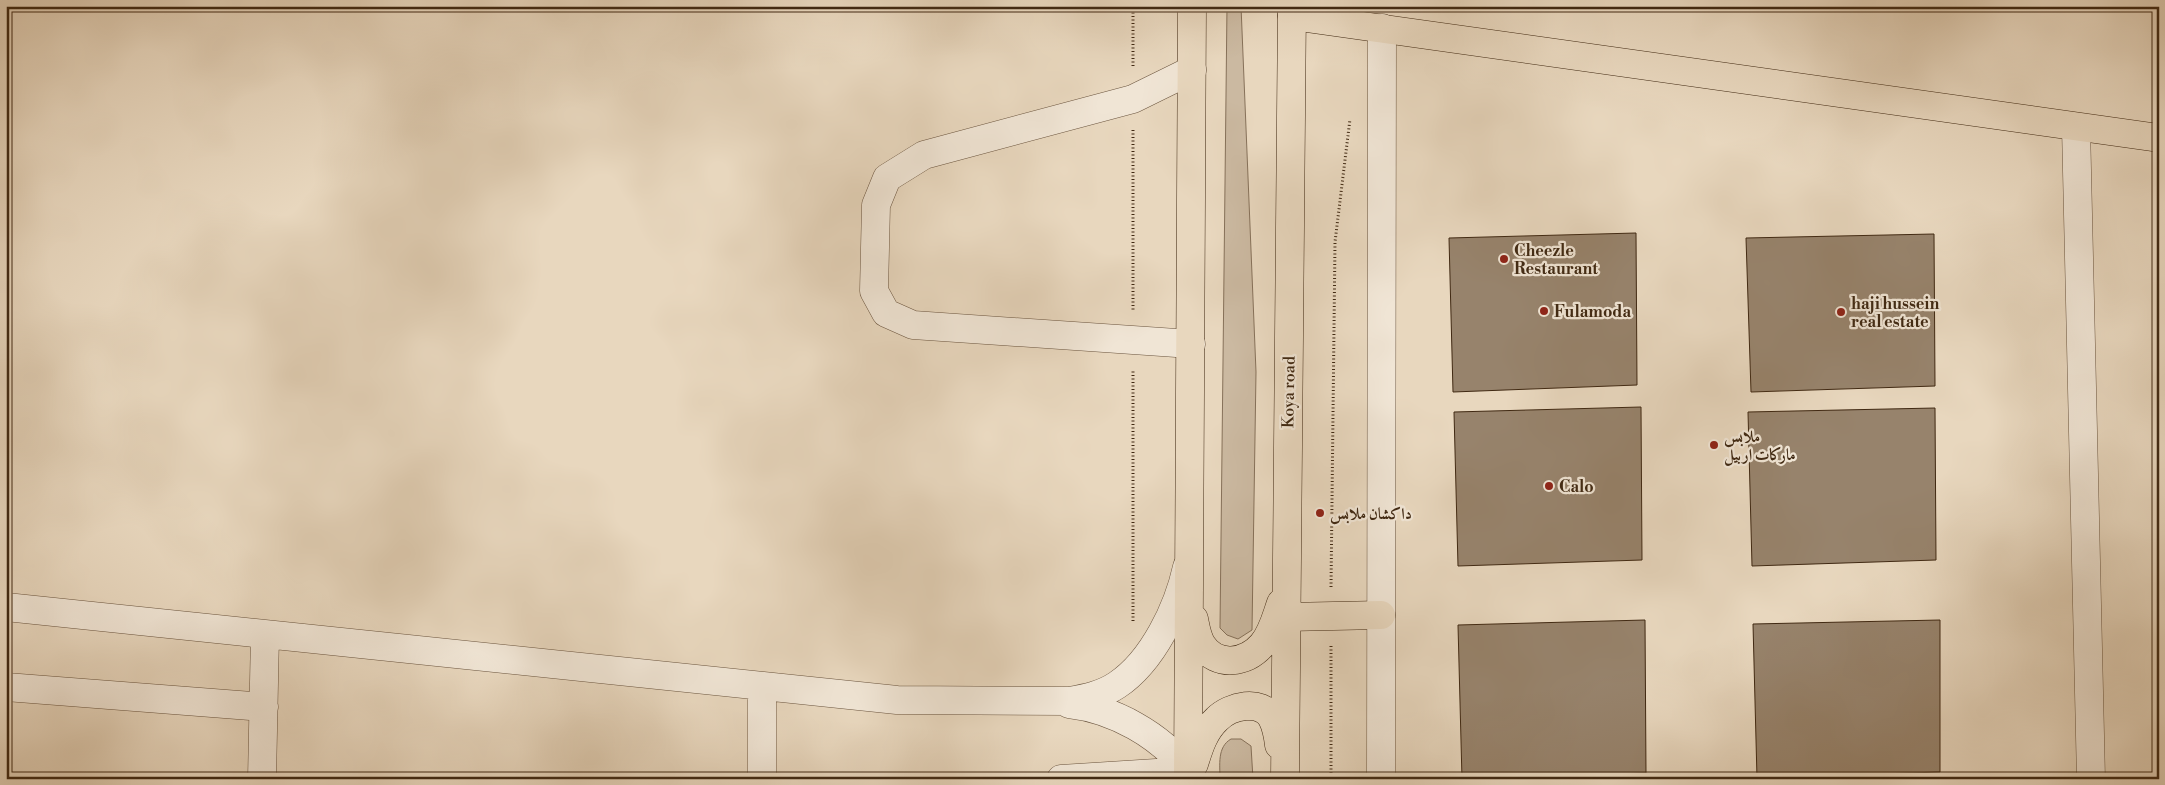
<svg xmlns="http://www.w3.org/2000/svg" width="2165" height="785" viewBox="0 0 2165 785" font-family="'Libre Bodoni',Amiri,serif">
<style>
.green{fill:#cbb9a1;stroke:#86715a}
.building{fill:#97836c;stroke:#402913}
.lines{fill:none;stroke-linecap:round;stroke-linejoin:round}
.minor-casing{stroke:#6a543e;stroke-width:29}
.major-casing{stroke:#402913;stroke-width:29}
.highway-casing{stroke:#402913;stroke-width:29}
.path{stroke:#402913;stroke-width:3;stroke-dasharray:1 2.5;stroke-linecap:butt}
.minor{stroke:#f0e5d5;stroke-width:28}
.major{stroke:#e8d7be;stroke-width:28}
.highway{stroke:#e8d7be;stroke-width:28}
.poi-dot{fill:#8f2418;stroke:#f0e5d5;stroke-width:2}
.labels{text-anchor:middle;stroke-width:4.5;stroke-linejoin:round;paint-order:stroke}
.poi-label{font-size:16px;font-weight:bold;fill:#402913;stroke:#f0e5d5;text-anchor:start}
.street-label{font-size:16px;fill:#402913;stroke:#f0e5d5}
</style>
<rect width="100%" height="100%" fill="#e8d7be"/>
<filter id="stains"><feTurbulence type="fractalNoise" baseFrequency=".004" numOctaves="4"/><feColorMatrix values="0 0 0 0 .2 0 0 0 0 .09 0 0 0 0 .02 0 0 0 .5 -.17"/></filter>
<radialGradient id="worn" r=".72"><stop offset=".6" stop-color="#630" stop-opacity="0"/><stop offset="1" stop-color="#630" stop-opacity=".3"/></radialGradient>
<path class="green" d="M1227,6H1241L1256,372L1252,630L1238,639L1227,635L1220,628Z
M1231,739H1241L1251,746L1253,779H1220C1220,765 1217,747 1231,739Z"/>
<path class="building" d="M1636,233L1637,385L1453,392L1449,238Z
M1934,234L1935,386L1751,392L1746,238Z
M1641,407L1642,560L1458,566L1454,412Z
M1935,408L1936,560L1752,566L1748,412Z
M1645,620L1646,773L1462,779L1458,625Z
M1940,620V772L1757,778L1753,624Z"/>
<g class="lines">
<defs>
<path id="minor" d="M2076,127L2091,779
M1191,344L913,325L886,313L874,291L876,205L887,178L924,155L1133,99L1192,70
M6,607L897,700L1069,701C1086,698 1102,695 1117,685C1153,661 1178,608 1187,567
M6,687L264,707
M1069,704C1114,709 1160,735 1188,771
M262,779L265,634
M762,779V686
M1061,779L1188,771
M1381,779L1382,28"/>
<path id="major" d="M1292,16L2159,138"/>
<path id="highway" d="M1286,617L1381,615
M1194,619C1196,629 1197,637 1202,645C1217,668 1246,663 1262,645C1272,634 1276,617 1281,603
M1194,764C1199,748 1204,731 1217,719C1230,706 1261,698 1272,718C1276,726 1278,736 1279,745
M1188,779L1192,6
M1285,779L1292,6"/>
</defs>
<use href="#minor" class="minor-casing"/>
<use href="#major" class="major-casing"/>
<use href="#highway" class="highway-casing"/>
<path class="path" d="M1133,66V6
M1133,130V311
M1331,587L1335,242L1350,119
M1133,621V370
M1331,646V779"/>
<use href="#minor" class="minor"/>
<use href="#major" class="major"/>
<use href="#highway" class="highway"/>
</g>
<g class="poi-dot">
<circle cx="1504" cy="259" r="5"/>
<circle cx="1544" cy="311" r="5"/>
<circle cx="1841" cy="312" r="5"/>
<circle cx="1714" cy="445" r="5"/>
<circle cx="1549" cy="486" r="5"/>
<circle cx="1320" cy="513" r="5"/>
</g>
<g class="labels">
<g class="poi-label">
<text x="1514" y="256">Cheezle<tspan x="1514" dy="18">Restaurant</tspan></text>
<text x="1851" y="309">haji hussein<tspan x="1851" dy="18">real estate</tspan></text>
<text x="1554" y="317">Fulamoda</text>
<text x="1724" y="442">ملابس<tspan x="1724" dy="18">ماركات اربيل</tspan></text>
<text x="1559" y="492">Calo</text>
<text x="1330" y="519">داكشان ملابس</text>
</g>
<g class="street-label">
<text transform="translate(1288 392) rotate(-89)" y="6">Koya road</text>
</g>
</g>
<rect width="2165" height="785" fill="none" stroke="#e8d7be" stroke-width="25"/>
<rect x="8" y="8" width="2150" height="770" fill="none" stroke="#402913" stroke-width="2.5"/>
<rect x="12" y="12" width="2140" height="760" fill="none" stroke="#402913"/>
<rect width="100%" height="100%" filter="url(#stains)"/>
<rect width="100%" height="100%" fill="url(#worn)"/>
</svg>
